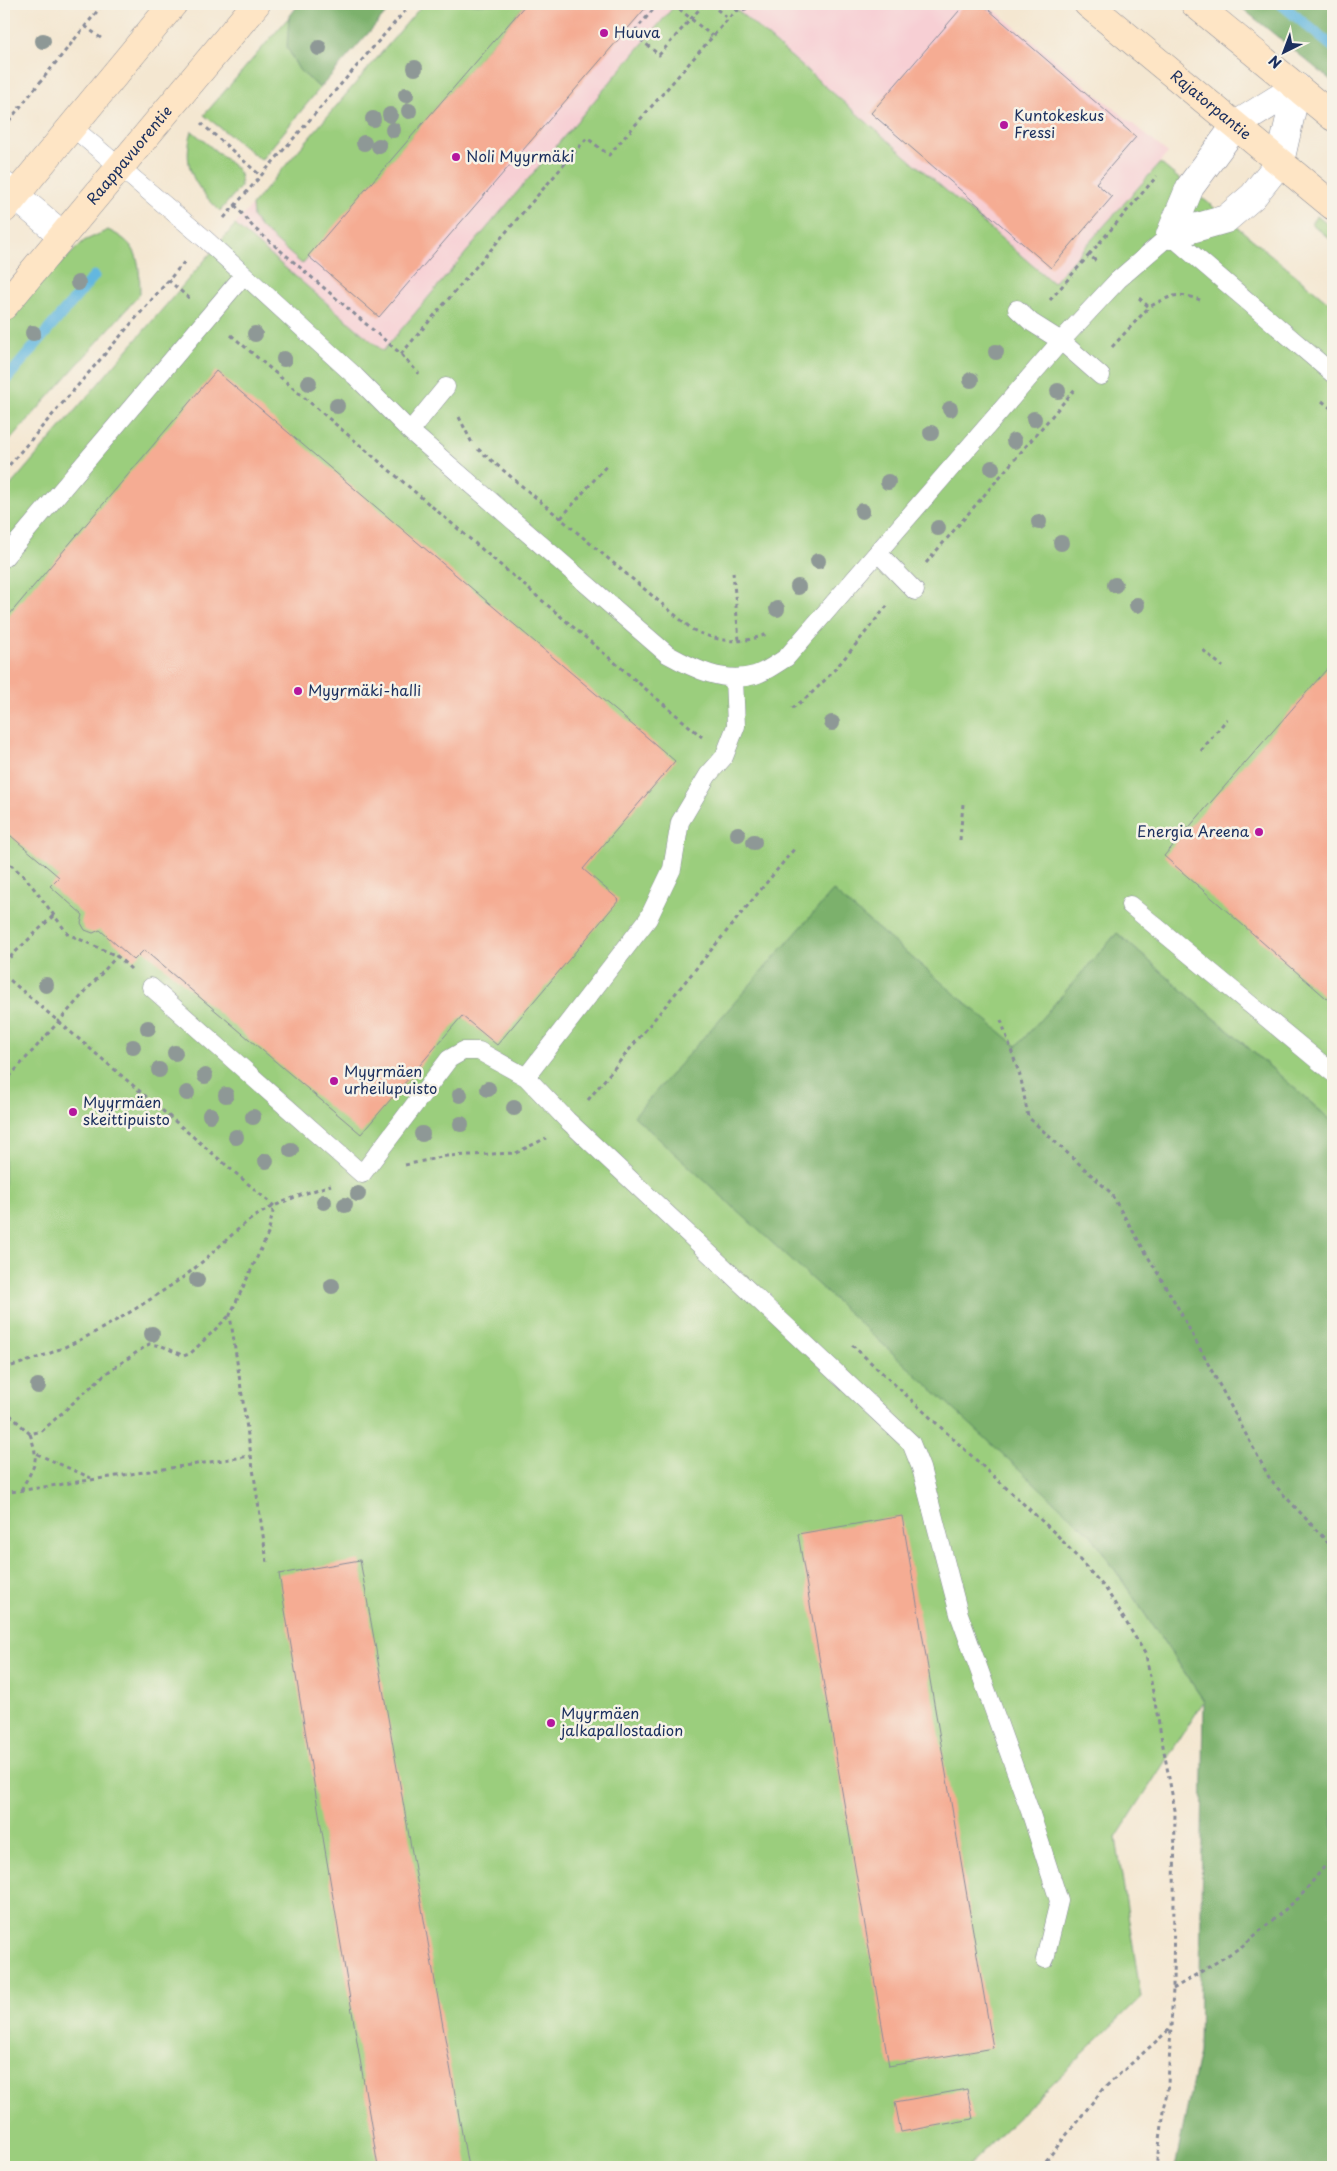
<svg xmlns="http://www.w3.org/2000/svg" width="1337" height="2171" viewBox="0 0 1337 2171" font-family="'Playpen Sans',sans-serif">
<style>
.built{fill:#f7cfd4}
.green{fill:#9bce7d;stroke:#5b7e6e}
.forest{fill:#7cb16c;stroke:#4c7065}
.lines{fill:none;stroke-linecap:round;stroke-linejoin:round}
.stream{stroke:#63b7df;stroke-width:11}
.building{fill:#f5ac93}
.service-casing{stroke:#888b98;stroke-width:19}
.minor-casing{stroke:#888b98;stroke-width:29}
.secondary-casing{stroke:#888b98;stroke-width:29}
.path{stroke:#888b98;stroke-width:3;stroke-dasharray:4 4;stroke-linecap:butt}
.service{stroke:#fff;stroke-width:18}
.minor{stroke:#fff;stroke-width:28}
.secondary{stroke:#fee5c5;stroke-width:28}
.tree{fill:#8e9896}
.poi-dot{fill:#b5179e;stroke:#f7f3e8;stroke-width:2}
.labels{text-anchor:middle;stroke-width:5;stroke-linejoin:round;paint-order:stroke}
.poi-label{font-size:15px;fill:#1b2f5e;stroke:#f7f3e8;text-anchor:start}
.street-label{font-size:15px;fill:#1b2f5e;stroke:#f7f3e8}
</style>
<rect width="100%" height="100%" fill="#f7f3e8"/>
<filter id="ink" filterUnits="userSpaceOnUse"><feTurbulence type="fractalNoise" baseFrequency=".02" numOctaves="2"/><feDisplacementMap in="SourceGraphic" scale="10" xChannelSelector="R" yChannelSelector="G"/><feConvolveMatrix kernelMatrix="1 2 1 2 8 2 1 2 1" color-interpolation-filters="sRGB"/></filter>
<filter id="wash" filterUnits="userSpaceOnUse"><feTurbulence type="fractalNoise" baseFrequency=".0096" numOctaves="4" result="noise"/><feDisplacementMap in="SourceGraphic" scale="20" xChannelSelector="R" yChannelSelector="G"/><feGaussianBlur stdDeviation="1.12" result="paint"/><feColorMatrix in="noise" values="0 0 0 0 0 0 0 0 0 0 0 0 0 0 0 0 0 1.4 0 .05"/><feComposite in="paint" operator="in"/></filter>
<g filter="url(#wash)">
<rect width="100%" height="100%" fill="#f4e7d1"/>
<path class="built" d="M423,4H676L383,352L235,225Z
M730,4H987L1168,153L1054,283Z"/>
<path class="green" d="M423,4H526L302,264L261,228L253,217L252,205Z
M676,4H730L1053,283L1160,163L1333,306V1122L1117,933L1017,1047L833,891L1092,1536L1204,1701L1116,1838L1141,1997L967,2167H4V493L235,225L383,351Z
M289,17C287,56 290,63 320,88L261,160L204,115Z
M192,131L236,168L240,174L241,186L220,211C195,187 181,167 192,131Z
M1317,216L1333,229V242L1311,223Z
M108,230C141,245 139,261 140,294L4,447V326L47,277L84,241Z"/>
<path class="forest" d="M299,4H394L320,88L299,70L287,47L289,17Z
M1237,4H1333V82Z
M833,891L1017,1046L1117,933L1333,1122V2167H1175L1199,2051L1204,1701L1092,1536L634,1116Z"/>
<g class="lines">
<path class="stream" d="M1281,4L1333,47
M4,382L94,276"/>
</g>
<g id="blocks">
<path class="building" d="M526,4H649L379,317L308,256Z
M965,4H982L1136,137L1096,183L1112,197L1051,268L871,113Z
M216,371L675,761L583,869L619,900L497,1045L462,1016L361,1134L144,950L134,960L100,930L93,933L85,930L81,923L83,915L50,886L59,877L4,830V621Z
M1333,662V1004L1164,856Z
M902,1516L993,2048L889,2066L798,1534Z
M360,1560L468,2167H378L279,1574Z
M967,2089L973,2119L901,2132L895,2102Z"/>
</g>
</g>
<g filter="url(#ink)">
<use href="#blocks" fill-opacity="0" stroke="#888b98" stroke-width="1"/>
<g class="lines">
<defs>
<path id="service" d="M71,126L205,239L355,376L410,431L667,654C694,669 724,684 755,675C766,672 777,663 786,658L1061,341L1118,280L1170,235L1333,374
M1017,309L1031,322L1061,341L1101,376
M410,431L446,387
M878,553L915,591
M4,558L243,276
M1130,905L1333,1073
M151,987L362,1174L449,1059L463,1051H479L526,1077L567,1120L911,1443L921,1468L959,1614L1030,1811L1059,1901L1045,1959
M526,1077L648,919L672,869L680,822L708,775L724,757L736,726L734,678"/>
<path id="minor" d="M4,186L62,235
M1170,235L1226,219L1253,196L1280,162L1297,87
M1170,235L1190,187L1236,125L1297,87"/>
<g id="secondary">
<path id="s1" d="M1088,4L1333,206"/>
<path d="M1195,4L1333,117"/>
<path d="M4,209L173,4"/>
<path id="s2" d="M4,306L256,4"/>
</g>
</defs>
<use href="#service" class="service-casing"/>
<use href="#minor" class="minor-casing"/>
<use href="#secondary" class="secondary-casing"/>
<path class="path" d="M658,4L633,33L659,55L704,4
M673,4L712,36
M711,4L728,19
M85,26L102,39
M201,123L261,176
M4,127L103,4
M235,205L253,227L401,354L419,374
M224,218L411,4
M1089,255L1157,176
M168,280L189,298
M1139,298L1149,307C1170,296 1177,291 1200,300
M1050,300L1089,255L1096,261
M231,335L702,737
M1112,347L1149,307
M401,354L587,138L609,155L728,19L736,11L759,6
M1322,401L1333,410
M459,417L473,445
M478,449L693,630C720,642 739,645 767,634
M4,471L186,260
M561,518L608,464
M926,563L1075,389
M733,572L739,640
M1203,650L1223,667
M792,708C824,689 863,634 888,605
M1201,751L1227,719
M960,840L963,804
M4,859L26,878L68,934L117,956L131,969
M4,963L54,915
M4,975L274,1206
M1001,1020L1021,1079L1028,1117L1110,1192L1177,1306L1271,1481L1333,1548
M4,1083L117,956
M588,1100L795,848
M405,1165L446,1156L516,1153L546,1138
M852,1345L1057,1535L1106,1589L1146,1655L1175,1810L1173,1989L1168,2084L1156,2167
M4,1368C69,1352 127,1316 182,1278C204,1262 222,1243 242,1226C268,1205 300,1195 331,1185
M4,1409L30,1434L42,1431L105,1374L149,1344L162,1346L184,1356L191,1353L230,1315
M37,1454L91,1478
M21,1490C35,1464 40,1463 30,1434
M4,1493L250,1456
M267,1562L230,1315L268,1234L274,1207
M1173,1989L1241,1947L1300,1897L1333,1856
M1041,2167L1103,2089L1171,2028"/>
<use href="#service" class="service"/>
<use href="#minor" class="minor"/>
<use href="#secondary" class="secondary"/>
</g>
<g class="tree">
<circle cx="43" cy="41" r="8"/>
<circle cx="319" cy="48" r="8"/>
<circle cx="415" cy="68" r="8"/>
<circle cx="406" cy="95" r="8"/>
<circle cx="409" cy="111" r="8"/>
<circle cx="390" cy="115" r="8"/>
<circle cx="373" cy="119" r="8"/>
<circle cx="393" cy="130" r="8"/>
<circle cx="364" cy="143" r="8"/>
<circle cx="379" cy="146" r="8"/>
<circle cx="78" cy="283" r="8"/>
<circle cx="33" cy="333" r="8"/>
<circle cx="255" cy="334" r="8"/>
<circle cx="996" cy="352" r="8"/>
<circle cx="284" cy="359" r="8"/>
<circle cx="971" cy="380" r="8"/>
<circle cx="309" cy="383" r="8"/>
<circle cx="1058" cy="391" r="8"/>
<circle cx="337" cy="406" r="8"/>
<circle cx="950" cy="409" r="8"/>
<circle cx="1034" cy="419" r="8"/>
<circle cx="931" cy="433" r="8"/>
<circle cx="1014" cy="441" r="8"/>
<circle cx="992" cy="468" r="8"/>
<circle cx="888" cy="482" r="8"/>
<circle cx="862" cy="511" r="8"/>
<circle cx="1039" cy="522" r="8"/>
<circle cx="938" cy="528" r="8"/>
<circle cx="1061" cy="543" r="8"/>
<circle cx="818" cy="561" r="8"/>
<circle cx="1115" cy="585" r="8"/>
<circle cx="798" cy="587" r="8"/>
<circle cx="1137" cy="605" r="8"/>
<circle cx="777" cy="609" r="8"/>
<circle cx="832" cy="723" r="8"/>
<circle cx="738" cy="834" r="8"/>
<circle cx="754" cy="842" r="8"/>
<circle cx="46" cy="985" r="8"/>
<circle cx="148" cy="1028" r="8"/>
<circle cx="133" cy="1047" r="8"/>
<circle cx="175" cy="1053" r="8"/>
<circle cx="159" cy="1070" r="8"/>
<circle cx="205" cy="1076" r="8"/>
<circle cx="488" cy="1089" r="8"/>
<circle cx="187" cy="1093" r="8"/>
<circle cx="226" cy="1095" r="8"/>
<circle cx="460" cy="1095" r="8"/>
<circle cx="514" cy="1108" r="8"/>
<circle cx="210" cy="1115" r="8"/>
<circle cx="253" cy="1117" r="8"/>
<circle cx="461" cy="1124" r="8"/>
<circle cx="422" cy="1134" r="8"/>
<circle cx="236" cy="1137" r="8"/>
<circle cx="291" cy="1150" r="8"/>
<circle cx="266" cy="1161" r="8"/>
<circle cx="358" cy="1194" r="8"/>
<circle cx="324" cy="1202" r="8"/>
<circle cx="345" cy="1205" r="8"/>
<circle cx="197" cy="1280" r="8"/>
<circle cx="332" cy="1286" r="8"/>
<circle cx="152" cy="1334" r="8"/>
<circle cx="38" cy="1386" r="8"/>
</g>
</g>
<g class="poi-dot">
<circle cx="604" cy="33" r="5"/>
<circle cx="1004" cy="125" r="5"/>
<circle cx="456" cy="157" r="5"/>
<circle cx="298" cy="691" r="5"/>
<circle cx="1259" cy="832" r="5"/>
<circle cx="334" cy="1081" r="5"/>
<circle cx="73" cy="1112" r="5"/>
<circle cx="551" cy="1723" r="5"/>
</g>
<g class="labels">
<g class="poi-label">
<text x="614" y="38">Huuva</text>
<text x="1014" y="121">Kuntokeskus<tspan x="1014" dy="17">Fressi</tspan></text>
<text x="466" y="162">Noli Myyrmäki</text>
<text x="308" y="696">Myyrmäki-halli</text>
<text x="1249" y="837" text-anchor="end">Energia Areena</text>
<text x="344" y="1077">Myyrmäen<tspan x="344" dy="17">urheilupuisto</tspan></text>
<text x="83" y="1108">Myyrmäen<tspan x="83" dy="17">skeittipuisto</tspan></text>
<text x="561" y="1719">Myyrmäen<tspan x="561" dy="17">jalkapallostadion</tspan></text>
</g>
<g class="street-label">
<text dy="5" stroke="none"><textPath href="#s1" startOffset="159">Rajatorpantie</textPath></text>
<text dy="5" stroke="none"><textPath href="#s2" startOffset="196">Raappavuorentie</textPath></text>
</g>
</g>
<rect width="1337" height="2171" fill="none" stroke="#f7f3e8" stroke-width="20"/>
<g transform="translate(1284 52) rotate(222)" stroke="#f7f3e8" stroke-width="4" paint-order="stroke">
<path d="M0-4L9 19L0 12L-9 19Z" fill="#1b2f5e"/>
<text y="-8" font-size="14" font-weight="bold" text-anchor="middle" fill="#1b2f5e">N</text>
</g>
</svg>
